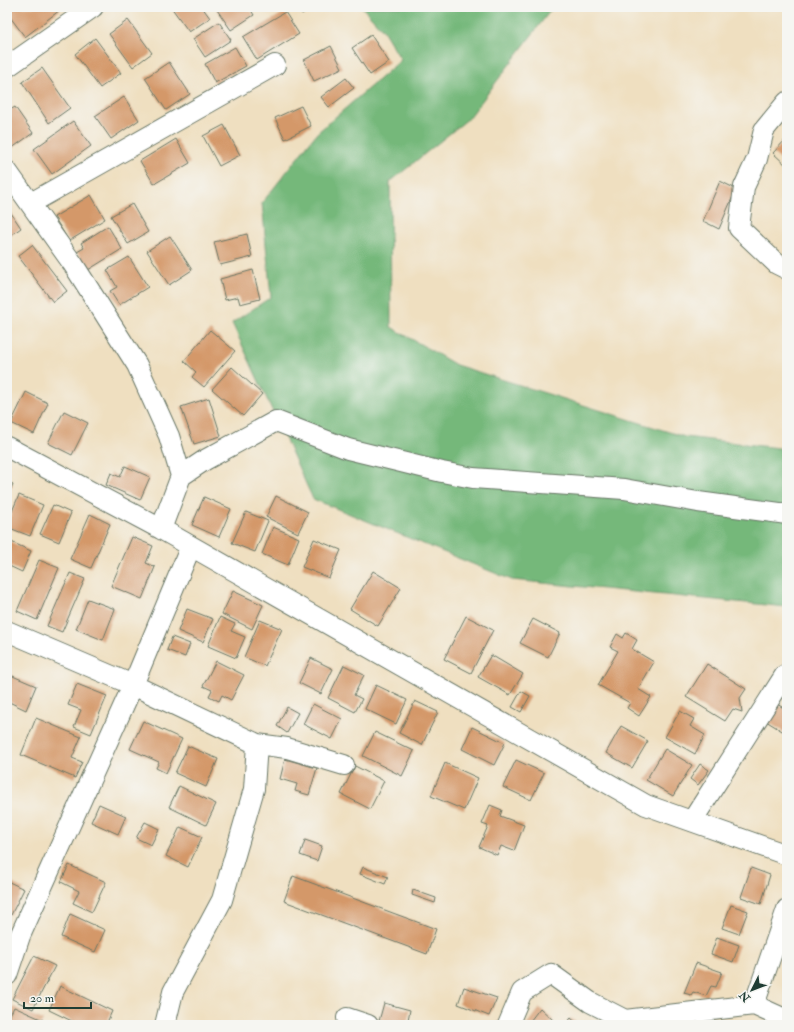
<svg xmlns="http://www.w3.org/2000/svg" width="794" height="1032" viewBox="0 0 794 1032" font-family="'IM FELL Double Pica',serif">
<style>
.forest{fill:#74b87a;stroke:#4a7a57}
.building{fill:#d49869}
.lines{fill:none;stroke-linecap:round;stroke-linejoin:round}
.minor-casing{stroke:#687665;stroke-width:22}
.minor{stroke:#fff;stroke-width:20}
</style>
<rect width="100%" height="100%" fill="#f6f6f2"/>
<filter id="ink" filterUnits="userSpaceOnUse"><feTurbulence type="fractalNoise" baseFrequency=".025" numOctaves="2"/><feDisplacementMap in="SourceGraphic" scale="8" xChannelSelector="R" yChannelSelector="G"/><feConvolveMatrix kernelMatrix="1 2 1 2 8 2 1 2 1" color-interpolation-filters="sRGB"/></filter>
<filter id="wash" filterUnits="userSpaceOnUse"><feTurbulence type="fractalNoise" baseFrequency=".012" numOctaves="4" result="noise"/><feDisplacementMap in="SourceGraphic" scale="16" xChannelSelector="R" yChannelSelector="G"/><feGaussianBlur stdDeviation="0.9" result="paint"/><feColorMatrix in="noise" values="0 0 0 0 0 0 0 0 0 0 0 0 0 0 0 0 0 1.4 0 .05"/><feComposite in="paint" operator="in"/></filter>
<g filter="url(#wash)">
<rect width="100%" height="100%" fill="#efdfc0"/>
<path class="forest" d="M362,7H553L469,118L390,182L391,327L456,365L685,437L787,449V607L512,580L313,499L232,323L271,297L262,203L317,133L401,60L383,30Z"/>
<g id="blocks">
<path class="building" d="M7,7H58L60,10L25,37L7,13Z
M171,7H202L210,18L189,32Z
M215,7H249L254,15L231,30Z
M297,7H312L302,14Z
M285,12L299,34L257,60L243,37Z
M128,20L152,53L133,67L109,34Z
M219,22L231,40L205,57L193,39Z
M371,35L389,62L370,75L352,48Z
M95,38L121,73L100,88L75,54Z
M331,46L342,68L314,81L304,60Z
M235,47L246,66L215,83L205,64Z
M169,62L190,94L166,110L145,78Z
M42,68L70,108L49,123L22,82Z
M346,78L354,88L329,107L321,97Z
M124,97L139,120L111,139L95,116Z
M301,106L311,126L285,139L275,118Z
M15,107L33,133L8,151L7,112Z
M73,121L91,146L52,174L34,149Z
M224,125L240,155L219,166L203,136Z
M787,138V166L773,153Z
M176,139L190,163L154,184L140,161Z
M720,181L736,189L719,229L703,221Z
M91,195L105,219L69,241L54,217Z
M132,204L148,232L128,244L111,216Z
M7,207L21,228L7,238Z
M108,226L122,249L88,270L77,252L84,248L81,243Z
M247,234L252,257L220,265L214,242Z
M170,236L192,270L169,285L147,251Z
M32,245L67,291L53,302L18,256Z
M129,257L148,287L119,305L110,291L117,287L107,270Z
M253,270L260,299L240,304L238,297L225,300L220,279Z
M210,330L235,351L204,387L192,377L196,372L184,361Z
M232,367L262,394L243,416L212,389Z
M26,392L48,403L34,434L11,423Z
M209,398L221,436L194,444L181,407Z
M64,411L88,423L72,455L48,443Z
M125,466L150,477L140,500L106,485L111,473L120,477Z
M7,481L13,484L7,497Z
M19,495L43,505L30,536L7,527V523Z
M276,496L308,512L298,533L266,517Z
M204,497L231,509L219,537L192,525Z
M53,505L71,513L59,542L40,534Z
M246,512L268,521L255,552L232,543Z
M90,514L110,524L91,568L70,559Z
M273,527L299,538L288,565L262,554Z
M132,537L153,546L146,563L155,567L142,599L111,586Z
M314,539L341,550L329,578L302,567Z
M7,540L31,551L22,572L7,565Z
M39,560L59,568L37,620L17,611Z
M373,571L401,588L378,626L350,609Z
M70,573L85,579L62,632L47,626Z
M233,591L263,605L252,629L222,614Z
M88,599L115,609L103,640L76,629Z
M187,609L213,619L203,642L178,631Z
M466,616L493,630L471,673L444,659Z
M220,617L235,624L231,631L245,637L236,658L208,646Z
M533,619L560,633L548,657L520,643Z
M260,620L282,629L265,666L244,657Z
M626,633L637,640L632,649L654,662L638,689L651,697L639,716L627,708L630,703L598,685L618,651L610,647L617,634L623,638Z
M172,637L190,644L185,657L167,650Z
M491,655L523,674L510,695L478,677Z
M311,658L333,669L321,694L299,683Z
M216,661L244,675L231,700L222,695L219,701L209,696L212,690L203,686Z
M707,664L746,689L740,698L742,712L733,709L725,721L686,697Z
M344,665L364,675L354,695L362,699L355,712L328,698Z
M8,674L36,686L26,710L7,701V676Z
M77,684L107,696L91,734L74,727L81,710L68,705Z
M376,685L407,700L396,724L365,709Z
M521,691L530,696L521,712L512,707Z
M415,701L438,712L422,745L399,733Z
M313,704L342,719L332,739L303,724Z
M777,704L787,710V734L766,721Z
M287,707L298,713L287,733L277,726Z
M680,711L694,719L690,726L705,735L695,754L665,737Z
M36,718L81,737L72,758L82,762L75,778L21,755Z
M143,721L182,739L166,773L156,768L159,762L130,749Z
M621,726L648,741L632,768L606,753Z
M472,727L505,743L494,765L462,749Z
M375,732L414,751L402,776L363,756Z
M188,746L218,759L206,787L175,773Z
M665,749L692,765L673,796L646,780Z
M285,759L317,768L309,795L295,791L297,784L280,779Z
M516,760L544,773L531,800L503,787Z
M445,763L478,778L464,810L431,796Z
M700,764L709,770L698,785L690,779Z
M355,766L384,781L370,809L341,794Z
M179,786L216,804L206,825L169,807Z
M99,804L126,816L118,834L91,822Z
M490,805L502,810L500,816L524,825L514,851L501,846L497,855L479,847L488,826L482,824Z
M145,822L159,829L151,845L136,838Z
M180,827L202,837L188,867L166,856Z
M305,840L322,846L317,861L300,855Z
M69,865L106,882L92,912L73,903L79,891L61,882Z
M363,867L388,877L385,884L360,874Z
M751,868L770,875L761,904L741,897Z
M293,876L436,929L427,954L284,901Z
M7,881L24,889L11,915L7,913Z
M413,890L436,898L435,903L412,895Z
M731,905L748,911L739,934L722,928Z
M70,914L105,930L95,952L61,937Z
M717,937L739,945L733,962L711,954Z
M34,956L55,966L33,1009L12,999Z
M696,963L722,972L716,987L711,986L706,996L693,992L691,995L684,993Z
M60,986L112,1011L106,1025H80L49,1010Z
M464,987L497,998L489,1016L458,1004Z
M384,1003L410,1010L407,1025H397L379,1021Z
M14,1007L43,1020L40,1025H7V1021Z
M540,1008L553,1020L549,1025H527Z
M571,1018L579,1025H565Z
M458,1021L471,1025H457Z"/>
</g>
</g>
<g filter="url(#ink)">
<use href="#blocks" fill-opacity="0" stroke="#687665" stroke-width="1"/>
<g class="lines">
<defs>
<path id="minor" d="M7,67L93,7
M787,102L764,130L757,159L744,187L739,228L777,264L787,269
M7,171L73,264L137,365L169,436L181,476L161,529
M31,203L275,65
M7,447L161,529L646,805L787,855
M181,476L205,460L276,421L348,449L442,472L473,478L624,489L698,502L787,514
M7,631L133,685L257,744L254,789L222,900L173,992L165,1025
M257,744L287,748L344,765
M692,821L785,675
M7,975L20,936L133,685L191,546
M754,1005L787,909
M347,1018L368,1025
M508,1025L522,992L551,974L590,1002L625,1020L754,1005L787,1020"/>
</defs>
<use href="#minor" class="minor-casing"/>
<use href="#minor" class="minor"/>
</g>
</g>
<rect width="794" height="1032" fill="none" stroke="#f6f6f2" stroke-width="24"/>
<g transform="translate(752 990) rotate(228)" stroke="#f6f6f2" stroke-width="3" paint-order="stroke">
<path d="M0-3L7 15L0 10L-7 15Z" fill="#1f3d34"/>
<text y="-6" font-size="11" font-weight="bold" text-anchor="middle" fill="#1f3d34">N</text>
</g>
<path d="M24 1002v6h67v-6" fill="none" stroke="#1f3d34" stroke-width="2"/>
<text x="30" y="1002" font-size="12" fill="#1f3d34" stroke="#f6f6f2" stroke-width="3" paint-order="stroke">20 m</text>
</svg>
